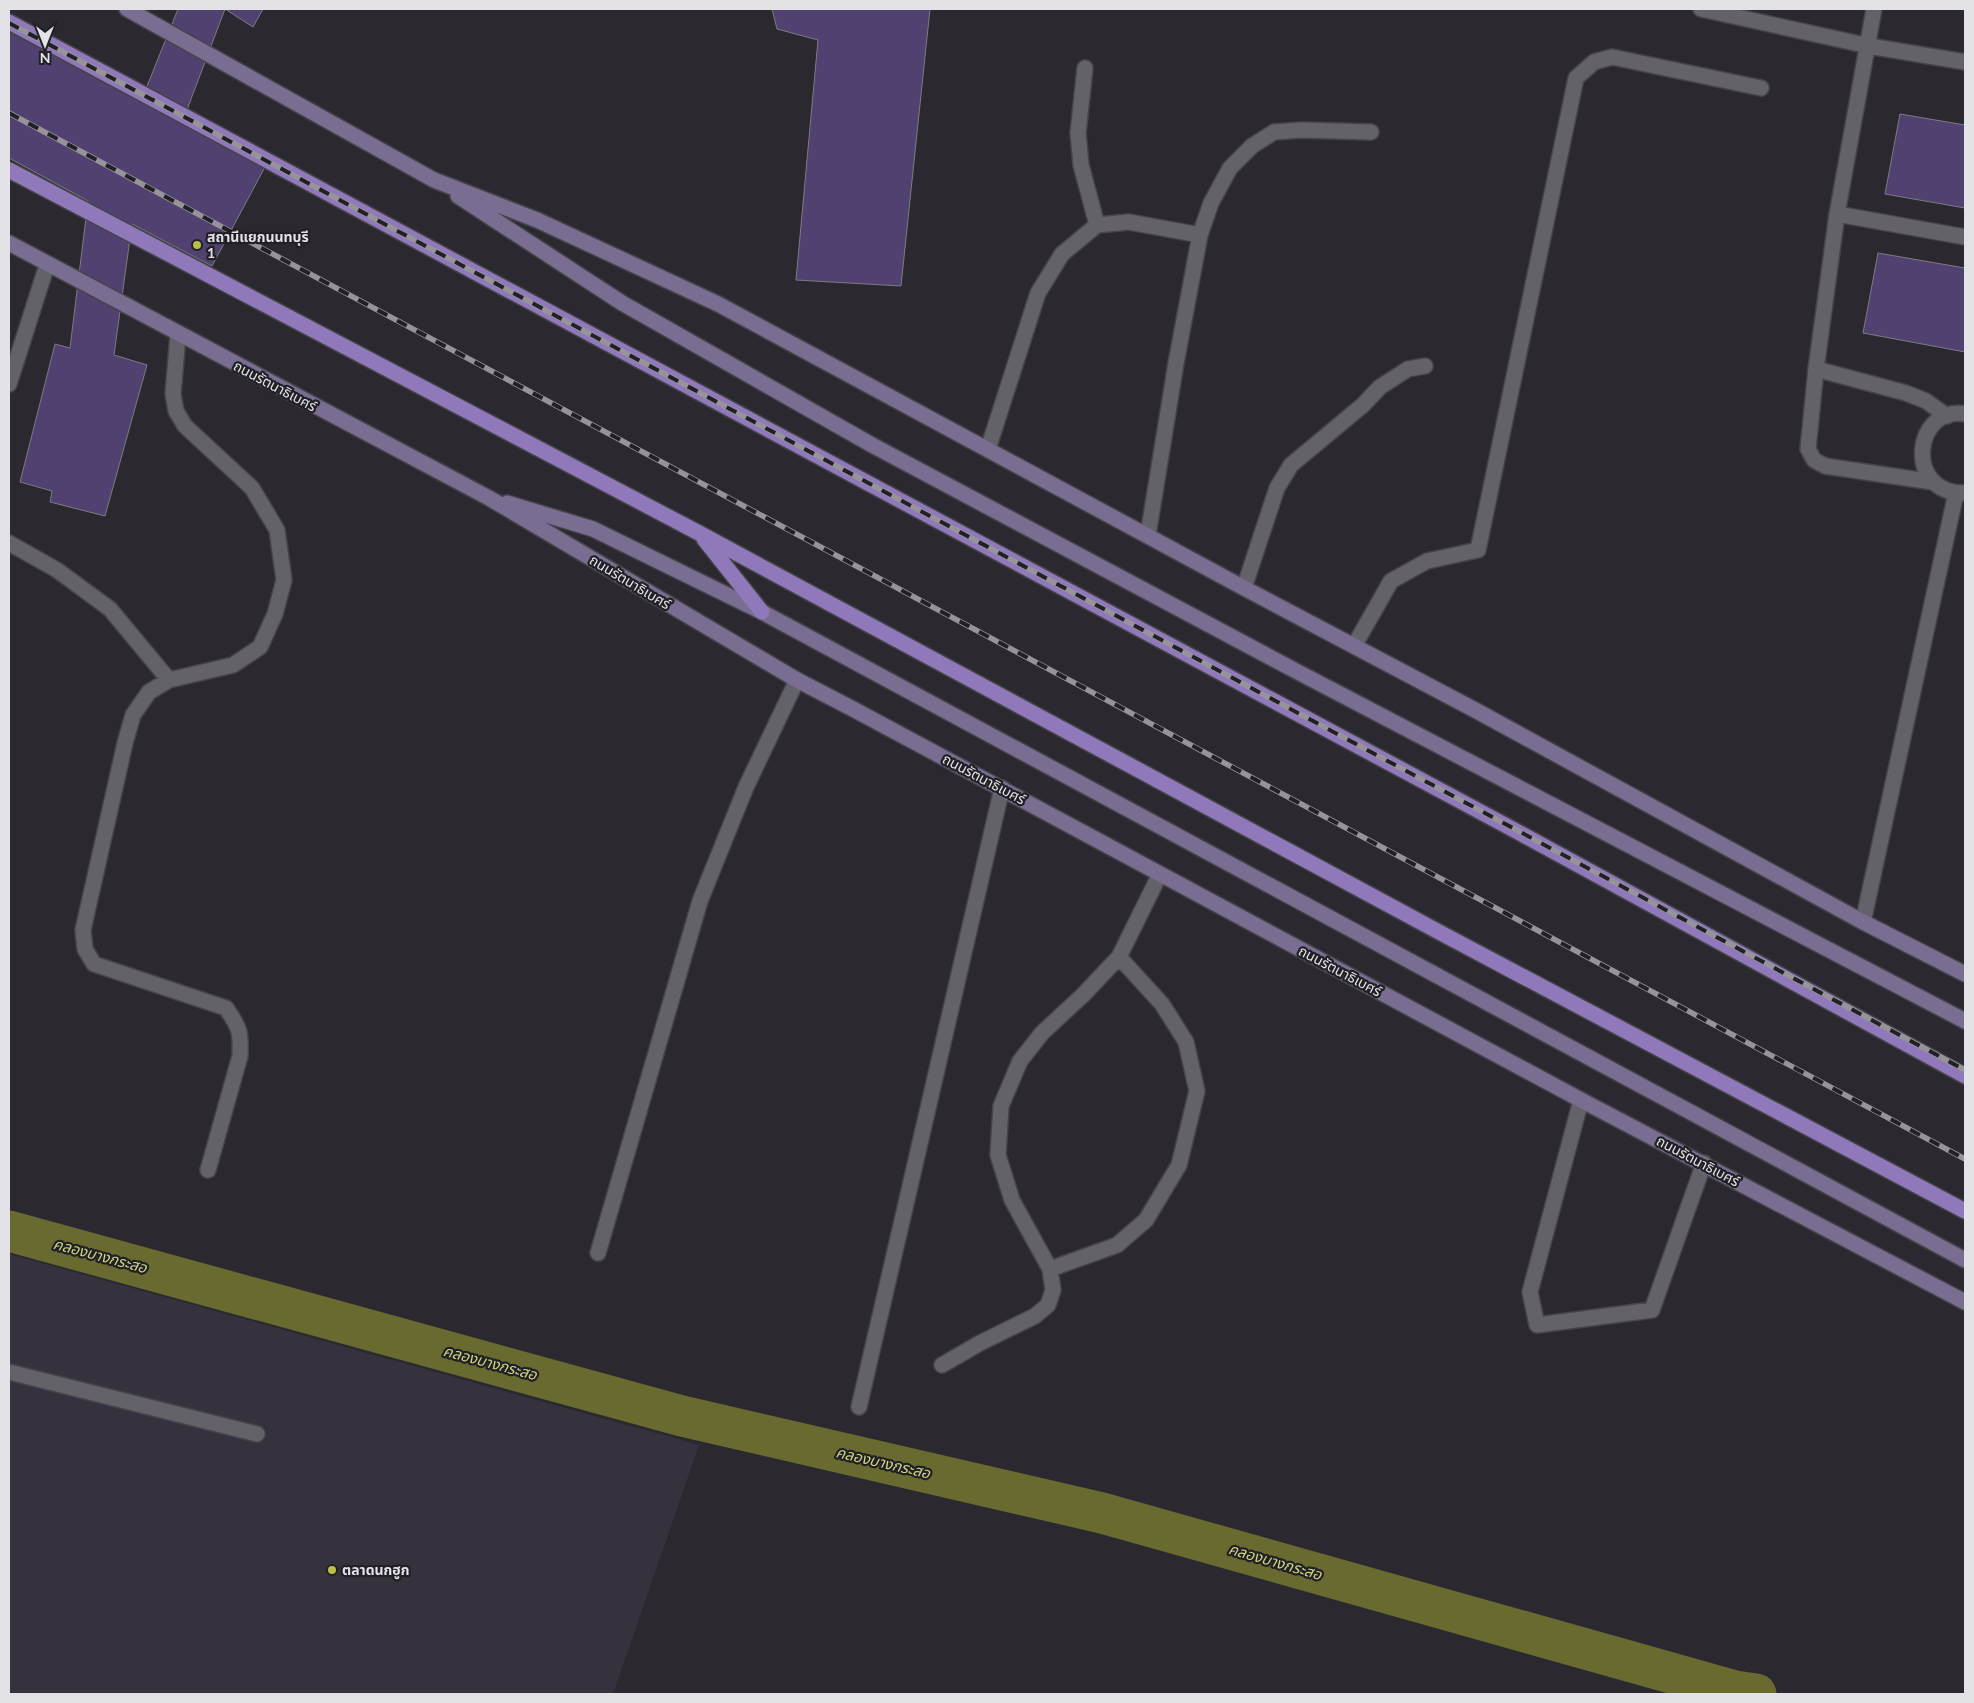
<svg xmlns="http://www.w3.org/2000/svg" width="1974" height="1703" viewBox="0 0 1974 1703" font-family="Lato,'Noto Sans Thai',sans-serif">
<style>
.built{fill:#35323e}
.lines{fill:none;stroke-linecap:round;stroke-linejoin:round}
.canal{stroke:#686a30;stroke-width:41}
.building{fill:#514171;stroke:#7d7b82}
.lane-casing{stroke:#454449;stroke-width:18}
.street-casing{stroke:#454449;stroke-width:18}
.secondary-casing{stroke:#454449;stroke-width:18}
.primary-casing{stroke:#454449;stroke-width:18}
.lane{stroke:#646269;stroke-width:15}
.street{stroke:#646269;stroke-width:15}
.secondary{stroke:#7a6d92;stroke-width:15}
.primary{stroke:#8f79bb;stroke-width:15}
.rail-casing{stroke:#969499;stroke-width:5.5}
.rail{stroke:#212026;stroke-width:4;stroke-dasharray:11;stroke-linecap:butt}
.poi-dot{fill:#bcbf44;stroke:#212026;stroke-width:2}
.labels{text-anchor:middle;stroke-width:4.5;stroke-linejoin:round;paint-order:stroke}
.poi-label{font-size:14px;font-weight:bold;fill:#e3e2e6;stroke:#212026;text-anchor:start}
.street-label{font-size:14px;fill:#e3e2e6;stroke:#212026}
.water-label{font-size:15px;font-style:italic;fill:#d1d57e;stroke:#212026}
</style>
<rect width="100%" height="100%" fill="#2b292f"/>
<path class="built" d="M9,1254L699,1445L613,1694H9Z"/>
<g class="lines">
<path class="canal" d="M9,1231L682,1416L1102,1513L1735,1691L1756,1694"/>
</g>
<path class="building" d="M178,9H225L182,123L265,167L212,266L132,224L114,355L147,365L105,516L50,502L52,491L20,482L55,344L70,348L88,201L9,158V30L141,101Z
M225,9H263L253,27Z
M772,9H930L901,286L796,280L818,40L777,29Z
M1900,114L1965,125V208L1885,194Z
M1878,253L1965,268V352L1863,333Z"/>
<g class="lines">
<defs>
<path id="lane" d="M1085,68L1078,133L1081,165L1097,225
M1200,235L1211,203L1230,168L1252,146L1274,132L1301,130L1371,132
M178,335L173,394L176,411L185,426L252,488L277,530L284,580L275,614L260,647L233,665L169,680L149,692L133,715L125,743L83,930L85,949L94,964L226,1008C240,1028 241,1032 240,1056L208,1170
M1816,369L1906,393L1926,401L1947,416
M988,449L1038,293L1062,254L1097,225L1129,222L1200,235L1176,363L1148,535
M9,543L57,570L110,609L169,680
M1244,588L1277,488L1291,465L1363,405L1380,387L1408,369L1425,366
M1581,1100L1530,1292L1537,1325L1652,1310L1704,1163
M598,1253L700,901L746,787L797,680
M1050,1269L1117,1245L1146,1220L1179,1165L1197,1091L1186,1042L1162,1004L1119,957
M942,1365L980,1343L1035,1316L1048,1305L1053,1290L1050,1269L1012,1200L998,1155L1001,1106L1020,1061L1042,1033L1083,995L1119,957L1160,874
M9,1372L257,1434
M859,1407L1002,788"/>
<path id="street" d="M1701,9L1869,46L1965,62
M1874,9L1837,214L1816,369L1808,449L1814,460L1825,466L1933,482
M1837,214L1965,237
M9,384L47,265
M1964,493C1903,493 1914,405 1965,414
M1354,646L1391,581L1427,561L1478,550L1576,78L1594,62L1612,57L1761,88
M1863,922L1956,493"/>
<path id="secondary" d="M127,9L434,180L537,220L718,304L1244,588L1475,710L1863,922L1965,974
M458,196L622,303L872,445L1296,671L1965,1021
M9,243L489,498L797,680L853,709L1581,1100L1965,1302
M507,503L593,529L762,612L1965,1260"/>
<path id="primary" d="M9,22L1518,832L1965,1076
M9,170L699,533L1439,932L1965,1211
M704,539L762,612"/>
</defs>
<use href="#lane" class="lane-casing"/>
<use href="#street" class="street-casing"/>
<use href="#secondary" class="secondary-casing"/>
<use href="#primary" class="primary-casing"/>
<use href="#lane" class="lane"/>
<use href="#street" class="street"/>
<use href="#secondary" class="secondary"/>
<use href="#primary" class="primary"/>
<defs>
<path id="rail" d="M9,23L1965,1070
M9,113L1965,1159"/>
</defs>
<use href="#rail" class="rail-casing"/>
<use href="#rail" class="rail"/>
</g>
<g class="poi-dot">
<circle cx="197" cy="245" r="5"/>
<circle cx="332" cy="1570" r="5"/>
</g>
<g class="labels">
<g class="poi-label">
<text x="207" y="242">สถานีแยกนนทบุรี<tspan x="207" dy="16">1</tspan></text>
<text x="342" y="1575">ตลาดนกฮูก</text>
</g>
<g class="street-label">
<text transform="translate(275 386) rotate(28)" y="5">ถนนรัตนาธิเบศร์</text>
<text transform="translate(630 582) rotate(31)" y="5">ถนนรัตนาธิเบศร์</text>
<text transform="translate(984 779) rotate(28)" y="5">ถนนรัตนาธิเบศร์</text>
<text transform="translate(1340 971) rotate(28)" y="5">ถนนรัตนาธิเบศร์</text>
<text transform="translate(1698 1161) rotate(28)" y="5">ถนนรัตนาธิเบศร์</text>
</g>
<g class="water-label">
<text transform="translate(100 1256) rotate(15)" y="5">คลองบางกระสอ</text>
<text transform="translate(490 1363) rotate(15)" y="5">คลองบางกระสอ</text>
<text transform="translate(883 1463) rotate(13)" y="5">คลองบางกระสอ</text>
<text transform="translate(1275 1562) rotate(16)" y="5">คลองบางกระสอ</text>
</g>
</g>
<rect width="1974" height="1703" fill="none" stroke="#e3e2e6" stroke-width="20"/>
<g transform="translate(45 45) rotate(180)" stroke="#212026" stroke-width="4" paint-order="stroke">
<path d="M0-4L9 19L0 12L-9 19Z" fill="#e3e2e6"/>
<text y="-8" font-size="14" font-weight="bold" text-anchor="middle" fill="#e3e2e6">N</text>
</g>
</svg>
